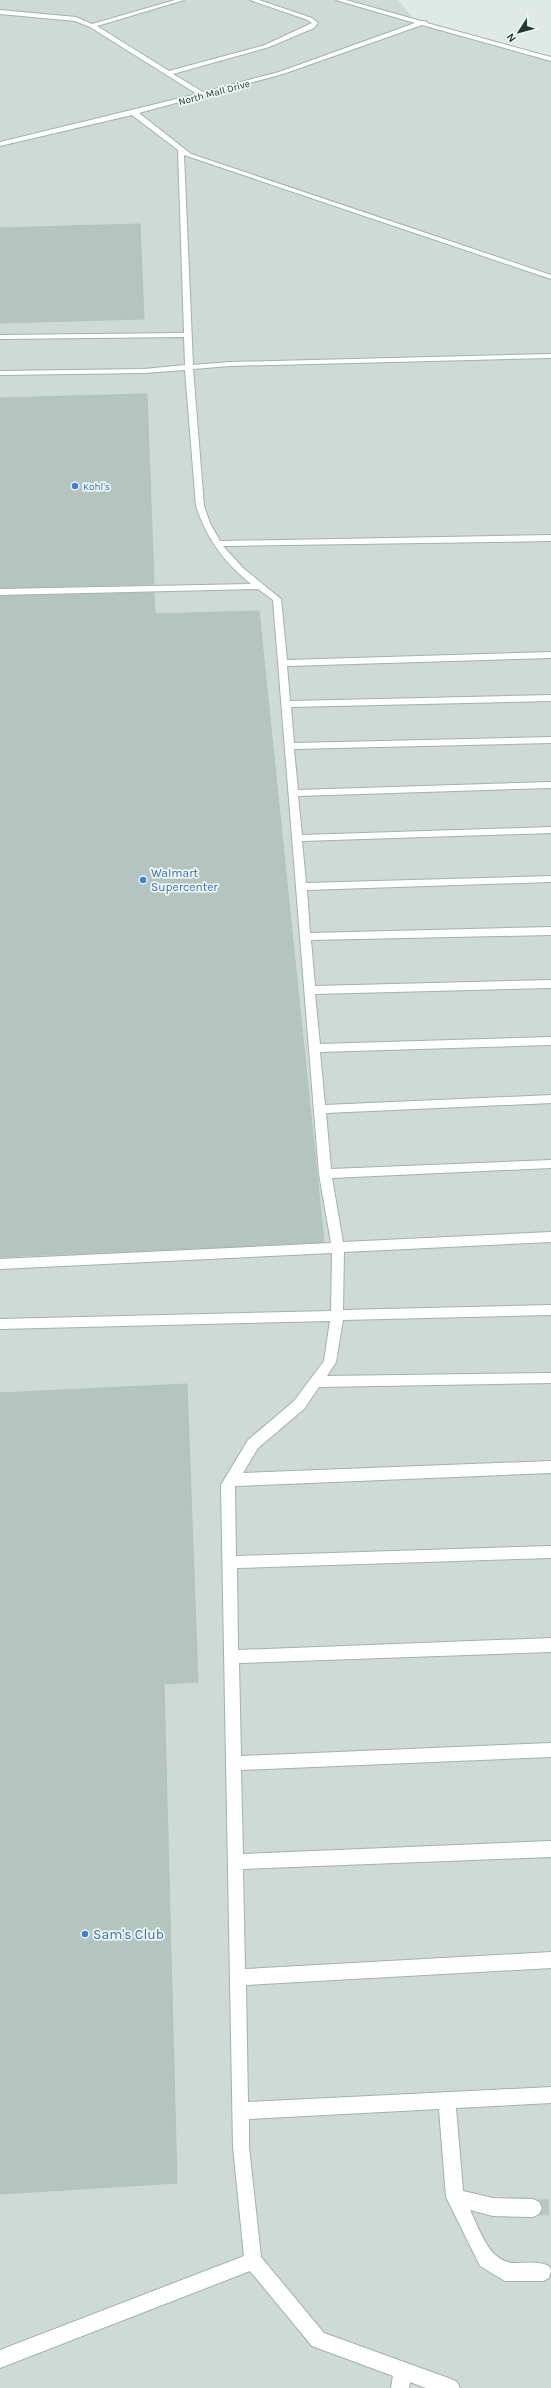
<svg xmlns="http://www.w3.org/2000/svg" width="551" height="2388" viewBox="0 0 551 2388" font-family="Karla,sans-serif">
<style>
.built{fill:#cddad5}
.building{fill:#b4c5bf;stroke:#b1c3bd}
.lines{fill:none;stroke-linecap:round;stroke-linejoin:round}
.minor-tunnel{stroke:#b9c7c3;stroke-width:16;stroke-dasharray:16 8;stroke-linecap:butt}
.minor-casing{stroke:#a2b2ad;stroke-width:2}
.minor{fill:#fff;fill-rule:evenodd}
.shop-dot{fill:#3f7fe0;stroke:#eff7f3;stroke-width:1.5}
.labels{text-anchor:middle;stroke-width:3.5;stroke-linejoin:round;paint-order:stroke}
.far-street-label{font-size:10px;fill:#203a35;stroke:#eff7f3}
.far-shop-label{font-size:10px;fill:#366cbe;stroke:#eff7f3;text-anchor:start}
.shop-label{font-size:12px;fill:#366cbe;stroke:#eff7f3;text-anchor:start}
.near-shop-label{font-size:14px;fill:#366cbe;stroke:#eff7f3;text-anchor:start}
</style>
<rect width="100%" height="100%" fill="#dfeae6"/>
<path class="built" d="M0,0H398L418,24L424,22L551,59V2388H0Z"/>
<path class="building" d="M140,224L144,319L0,323V228Z
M147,394L154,584L0,588V398Z
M154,593L155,614L259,611L324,1242L0,1257V596Z
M187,1384L198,1682L164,1684L177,2183L0,2194V1393Z"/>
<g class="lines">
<path class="minor-tunnel" d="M533,2208L551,2207"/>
<defs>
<path id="minor" d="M175,0H184L97,26L169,71L265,45L312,23L308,20L250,0H259L312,18L318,23L314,28L269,47L173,74L203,92L279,72L415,23L336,0H346L421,21H426L427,23L551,57V61L422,25L283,74L139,113L191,154L551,275V279L184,155L193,365L230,362L551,354V358L230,366L193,369L204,506L210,523L220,541L551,535V541L223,546L243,568L281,599L287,660L551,652V658L287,666L290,701L551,695V701L291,707L294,743L551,737V743L294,749L298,790L551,782V788L298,796L302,835L551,827V833L302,841L306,883L551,876V882L307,890L310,933L551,927V935L311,940L315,986L551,980V988L315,994L320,1044L551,1037V1045L320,1052L325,1105L551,1095V1103L326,1113L331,1169L551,1160V1168L332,1178L343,1242L551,1232V1242L344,1252L343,1310L551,1305V1315L343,1320L336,1362L327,1376L551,1373V1383L319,1387L304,1409L258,1448L243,1473L551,1461V1473L235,1486L236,1556L551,1546V1558L237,1568L238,1650L551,1638V1652L239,1663L241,1756L551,1743V1757L241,1770L243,1854L551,1841V1857L243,1869L245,1969L551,1952V1968L246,1985L248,2102L551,2087V2103L456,2108L463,2191L493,2198L533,2199L539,2202L542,2208L539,2214L533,2217L493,2216L470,2210C480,2230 489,2263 515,2263C526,2263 539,2261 549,2266L551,2270L549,2278L543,2281H505L480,2266L446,2197L439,2109L249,2119V2147L261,2257L324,2333L451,2379L457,2382L460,2388H426L410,2382L409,2388H391L393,2376L312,2346L250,2271L0,2368V2350L244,2256L233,2147L221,1485L248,1440L294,1401L324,1361L330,1321L0,1329V1319L331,1311L332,1253L0,1269V1259L331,1243L319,1174L273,600L258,589L0,595V589L251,584C224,562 207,539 196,506L185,370L144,373L0,375V371L144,369L185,365L184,337L0,339V335L184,333L178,150L132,115L0,146V142L197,94L90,27L75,21L0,14V10L76,17L92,24Z"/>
</defs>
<use href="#minor" class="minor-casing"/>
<use href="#minor" class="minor"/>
</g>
<g class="shop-dot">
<circle cx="75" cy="486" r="4"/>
<circle cx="143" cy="880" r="4"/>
<circle cx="85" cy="1934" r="4"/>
</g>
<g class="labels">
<g class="far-street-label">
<text transform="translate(214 92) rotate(-15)" y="4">North Mall Drive</text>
</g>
<g class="far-shop-label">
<text x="83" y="490">Kohl's</text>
</g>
<g class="shop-label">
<text x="151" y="877">Walmart<tspan x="151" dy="14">Supercenter</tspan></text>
</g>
<g class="near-shop-label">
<text x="93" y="1939">Sam's Club</text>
</g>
</g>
<g transform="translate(519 32) rotate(234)" stroke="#eff7f3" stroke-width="3" paint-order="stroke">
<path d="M0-3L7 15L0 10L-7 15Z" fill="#203a35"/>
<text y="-6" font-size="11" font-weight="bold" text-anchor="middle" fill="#203a35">N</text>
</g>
</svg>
